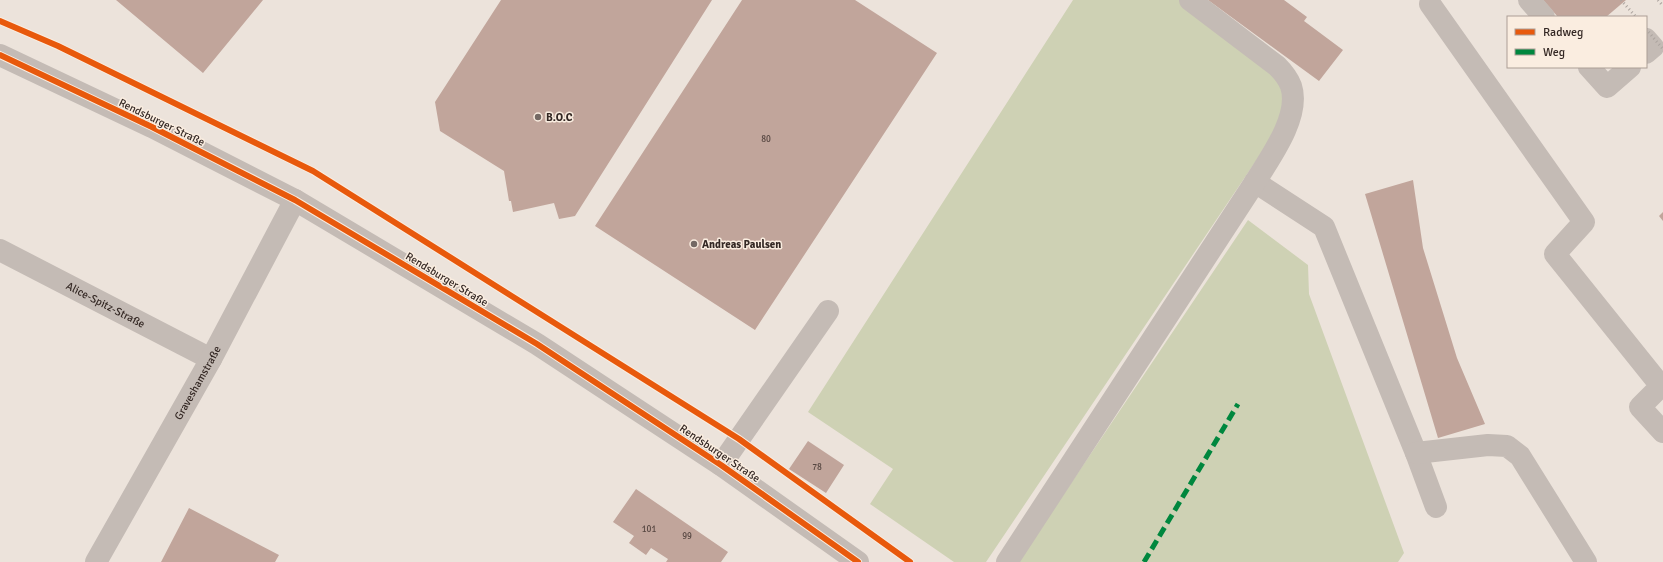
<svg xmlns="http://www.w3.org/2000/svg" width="1663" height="562" viewBox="0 0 1663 562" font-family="Signika,sans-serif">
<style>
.green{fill:#ced1b4}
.building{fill:#c1a59b}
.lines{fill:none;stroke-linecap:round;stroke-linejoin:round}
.minor{stroke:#c4bbb5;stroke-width:22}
.rail{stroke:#aca49f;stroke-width:3;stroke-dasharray:1 3;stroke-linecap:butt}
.quiet{stroke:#00873e;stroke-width:5;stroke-dasharray:10 5;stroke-linecap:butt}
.cycleway-casing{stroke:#faede0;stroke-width:8}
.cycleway{stroke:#e8590c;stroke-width:6}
.poi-dot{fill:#746964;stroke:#faede0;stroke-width:1.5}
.labels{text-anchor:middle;stroke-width:3;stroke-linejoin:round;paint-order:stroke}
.number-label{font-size:9px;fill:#574742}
.poi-label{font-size:11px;font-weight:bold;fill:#342824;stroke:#faede0;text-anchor:start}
.street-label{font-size:11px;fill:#342824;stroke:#faede0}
</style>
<rect width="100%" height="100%" fill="#ece3db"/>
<path class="green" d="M1073,0H1185L1275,69L1288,97L1272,137L986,562H954L870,504L893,469L808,412Z
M1248,220L1308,265L1309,294L1404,553L1398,562H1018Z"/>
<path class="building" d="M116,0H263L203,73Z
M501,0H712L575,216L559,219L554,203L513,212L511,201H509L504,171L440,131L435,102Z
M742,0H855L937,53L755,330L595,226Z
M1208,0H1284L1307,17L1304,21L1343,50L1319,81Z
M1543,0H1626L1606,17H1558Z
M1413,180L1423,248L1457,358L1485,424L1438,438L1365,194Z
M1663,212V221L1659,216Z
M808,441L844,465L826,493L789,469Z
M636,489L728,552L721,562H666L668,559L651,548L646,555L629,543L634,536L613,522Z
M189,508L279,555L275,562H161Z"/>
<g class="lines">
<g class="minor">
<path d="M1529,0L1544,17"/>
<path d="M1430,4L1584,222L1555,254L1661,386L1640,407L1663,432"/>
<path d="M1646,39L1653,47L1646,53"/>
<path d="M0,55L152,127L295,200L537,344L721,465L858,562"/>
<path d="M1589,67L1607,87L1630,67"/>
<path d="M1255,182L1324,227L1416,453L1436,507"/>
<path id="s1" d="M0,250L211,359"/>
<path d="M1416,453L1488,445L1507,446L1520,456L1586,562"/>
<path d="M721,465L828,311"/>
<path id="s2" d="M96,562L211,359L295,200"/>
<path d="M1007,562L1255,182C1270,158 1301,116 1291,86C1288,78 1283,72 1277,66L1190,0"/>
</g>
<path class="rail" d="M1621,0L1636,17
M1658,0L1663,6
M1646,29L1663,49"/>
<path class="quiet" d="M1144,562L1238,404"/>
<defs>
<path id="cycleway" d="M0,21L58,46L313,171L739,439L910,562
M0,55L152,127L295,200L537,344L721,465L858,562"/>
</defs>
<use href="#cycleway" class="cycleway-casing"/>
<use href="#cycleway" class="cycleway"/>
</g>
<g class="poi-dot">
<circle cx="538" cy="117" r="4"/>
<circle cx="694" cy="244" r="4"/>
</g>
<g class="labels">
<g class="number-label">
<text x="766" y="142">80</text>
<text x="817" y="470">78</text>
<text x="649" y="532">101</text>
<text x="687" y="539">99</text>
</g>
<g class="poi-label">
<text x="546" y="121">B.O.C</text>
<text x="702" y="248">Andreas Paulsen</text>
</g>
<g class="street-label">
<text transform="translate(162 122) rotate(26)" y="4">Rendsburger Straße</text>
<text transform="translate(447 279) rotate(31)" y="4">Rendsburger Straße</text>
<text dy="4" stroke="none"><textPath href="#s1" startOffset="119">Alice-Spitz-Straße</textPath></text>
<text dy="4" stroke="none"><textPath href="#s2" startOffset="206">Graveshamstraße</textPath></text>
<text transform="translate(720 453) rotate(34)" y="4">Rendsburger Straße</text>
</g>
</g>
<rect x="1507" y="16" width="140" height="52" fill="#faede0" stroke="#ab9e95"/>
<rect x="1515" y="29" width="20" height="6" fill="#e8590c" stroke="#ab9e95"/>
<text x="1543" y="36" font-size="12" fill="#342824">Radweg</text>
<rect x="1515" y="49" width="20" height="6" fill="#00873e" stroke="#ab9e95"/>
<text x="1543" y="56" font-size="12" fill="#342824">Weg</text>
</svg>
